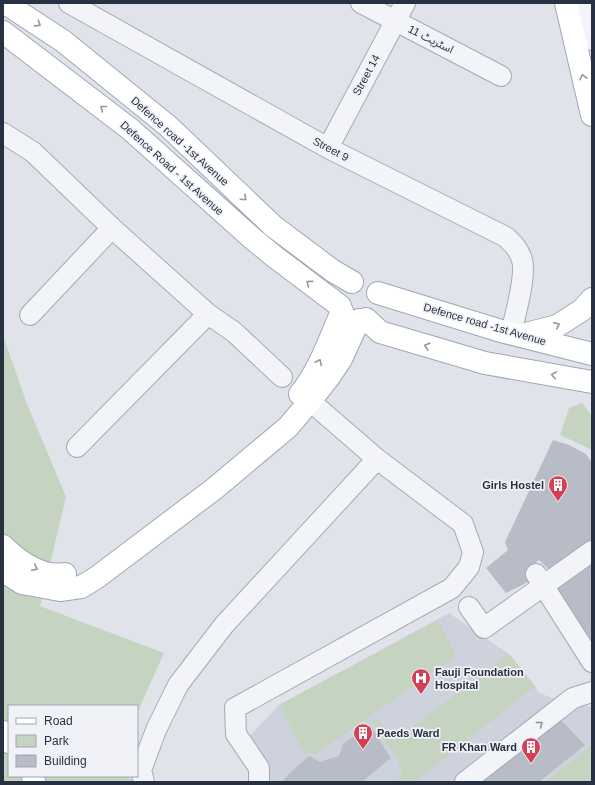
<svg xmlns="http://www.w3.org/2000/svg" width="595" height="785" viewBox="0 0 595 785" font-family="Helvetica,'Noto Sans Arabic',sans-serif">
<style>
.built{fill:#ced2dc}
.green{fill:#c5d4c1}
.building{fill:#b7bcc7}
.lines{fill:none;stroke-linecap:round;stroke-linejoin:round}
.minor-casing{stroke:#a5aab4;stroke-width:22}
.major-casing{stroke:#9fa7b6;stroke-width:24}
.minor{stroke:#f3f4f8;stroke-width:20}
.major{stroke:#fff;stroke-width:22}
.oneway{stroke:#9498a0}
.oneway2{stroke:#8e929d}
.labels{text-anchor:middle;stroke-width:3.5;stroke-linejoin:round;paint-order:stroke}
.street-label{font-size:11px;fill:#283142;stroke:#f0f2f7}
.poi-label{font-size:11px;font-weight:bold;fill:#283142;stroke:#f0f2f7;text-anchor:end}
</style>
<rect width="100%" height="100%" fill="#e0e3ea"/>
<path class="built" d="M449,613L509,654L535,686L538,692L551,698L592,707V782H264L246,740L279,705Z"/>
<path class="green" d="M3,336L27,404L66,497L40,606L164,653L137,713V706H9V776H126L136,782H3Z
M582,403L592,416V450L560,435L569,408Z
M438,620L456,656L316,754L304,753L279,705Z
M509,654L535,686L415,782H395L402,776L398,760L371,721L377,718L395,740Z
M592,745V782H545Z"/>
<path class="building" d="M553,440L569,445L586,454L592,463V542L552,572L539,560L526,571L532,580L506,593L486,568L508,550L505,542Z
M592,559V644L556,589Z
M559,718L585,745L539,782H477Z
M370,725L391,758L362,782H282L292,771L309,756L320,762L339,756L343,744Z"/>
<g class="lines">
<defs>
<path id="minor" d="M69,3L328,148L506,237C512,243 518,248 521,257C528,272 515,315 511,333
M361,3L501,76
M584,3L592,40
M3,133L33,152L112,228L208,314L234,332L282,377
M328,148L405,3
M30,315L112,228
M77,447L208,314
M536,574L592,662
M469,607L484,628L592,551
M144,782L141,770L156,730L178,685L224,625L377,459
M259,782V768L236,734L235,708L452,588L469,567L473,552L463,524L377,459L310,401
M465,782L573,698L592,692"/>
<path id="major" d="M5,3L63,41L168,126L273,226L333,271L352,282
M566,3L592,115
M3,32L130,129L253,239L275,257L340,306
M378,293L501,331L592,354
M366,319L380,332L485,363L592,382
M522,335L557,326L582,310L592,299
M300,394C318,373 331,337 342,311
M3,546C19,562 42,578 65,574
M3,571L22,583L60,590L81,587L96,578L214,489L288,427L310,401L329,377L341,359L359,320
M3,732L9,742
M33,776L34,782"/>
</defs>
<use href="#minor" class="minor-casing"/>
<use href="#major" class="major-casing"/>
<use href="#minor" class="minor"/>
<use href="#major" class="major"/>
</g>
<defs><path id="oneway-chevron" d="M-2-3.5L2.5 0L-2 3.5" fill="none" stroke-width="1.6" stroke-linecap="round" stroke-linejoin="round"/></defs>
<g class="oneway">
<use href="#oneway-chevron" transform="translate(38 24) rotate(33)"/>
<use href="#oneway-chevron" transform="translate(583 77) rotate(-103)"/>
<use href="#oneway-chevron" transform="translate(103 108) rotate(-142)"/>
<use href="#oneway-chevron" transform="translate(244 198) rotate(43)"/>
<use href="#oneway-chevron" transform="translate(309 283) rotate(-143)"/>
<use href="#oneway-chevron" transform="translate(557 325) rotate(-24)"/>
<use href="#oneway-chevron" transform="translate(427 346) rotate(-164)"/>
<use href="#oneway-chevron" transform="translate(319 362) rotate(-63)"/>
<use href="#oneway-chevron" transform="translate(554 375) rotate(-170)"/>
<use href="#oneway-chevron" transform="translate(35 568) rotate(24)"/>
</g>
<use class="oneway2" href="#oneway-chevron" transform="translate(540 724) rotate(-38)"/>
<defs>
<symbol id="building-pin" viewBox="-11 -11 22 30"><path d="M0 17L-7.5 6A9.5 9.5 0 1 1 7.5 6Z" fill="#d34053" stroke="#f0f2f7"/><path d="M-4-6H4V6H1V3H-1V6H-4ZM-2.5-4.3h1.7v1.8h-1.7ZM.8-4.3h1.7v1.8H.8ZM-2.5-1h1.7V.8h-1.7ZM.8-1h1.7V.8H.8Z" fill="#fff"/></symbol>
<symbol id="hospital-pin" viewBox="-11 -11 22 30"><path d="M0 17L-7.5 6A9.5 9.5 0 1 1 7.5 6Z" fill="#d34053" stroke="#f0f2f7"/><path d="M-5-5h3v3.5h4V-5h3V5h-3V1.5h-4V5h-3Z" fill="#fff"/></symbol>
</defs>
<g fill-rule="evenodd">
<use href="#building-pin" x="547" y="474" width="22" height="30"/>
<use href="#hospital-pin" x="410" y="667" width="22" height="30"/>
<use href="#building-pin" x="352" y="722" width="22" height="30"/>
<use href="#building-pin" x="520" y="736" width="22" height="30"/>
</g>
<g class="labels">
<g class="street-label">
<text transform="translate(431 39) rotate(27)" y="4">اسٹریٹ 11</text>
<text transform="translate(366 75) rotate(-62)" y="4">Street 14</text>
<text transform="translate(180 141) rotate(42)" y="4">Defence road -1st Avenue</text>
<text transform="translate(331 149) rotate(28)" y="4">Street 9</text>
<text transform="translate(172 168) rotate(42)" y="4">Defence Road - 1st Avenue</text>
<text transform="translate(485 324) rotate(16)" y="4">Defence road -1st Avenue</text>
</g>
<g class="poi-label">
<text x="544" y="489">Girls Hostel</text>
<text x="435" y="676" text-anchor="start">Fauji Foundation<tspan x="435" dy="13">Hospital</tspan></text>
<text x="377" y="737" text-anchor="start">Paeds Ward</text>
<text x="517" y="751">FR Khan Ward</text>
</g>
</g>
<rect width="595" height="785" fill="none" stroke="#283142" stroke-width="8"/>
<rect x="8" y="705" width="130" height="72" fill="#f0f2f7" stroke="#a0a5af"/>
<rect x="16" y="718" width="20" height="6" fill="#ffffff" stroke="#a0a5af"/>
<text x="44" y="725" font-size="12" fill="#283142">Road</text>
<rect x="16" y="735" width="20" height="12" fill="#c5d4c1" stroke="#a0a5af"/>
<text x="44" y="745" font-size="12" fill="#283142">Park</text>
<rect x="16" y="755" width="20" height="12" fill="#b7bcc7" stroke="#a0a5af"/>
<text x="44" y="765" font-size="12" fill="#283142">Building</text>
</svg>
